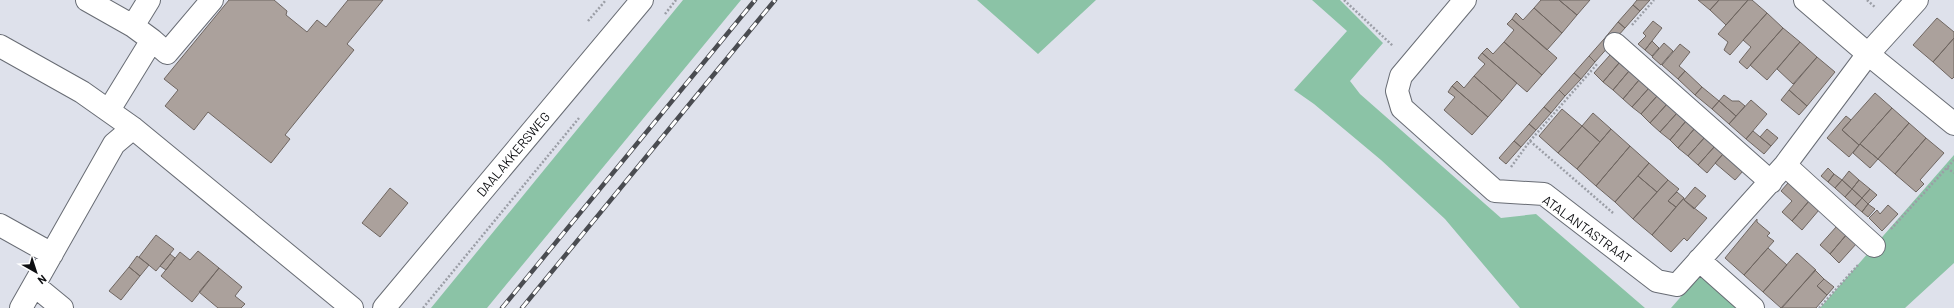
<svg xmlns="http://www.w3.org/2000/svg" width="1954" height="308" viewBox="0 0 1954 308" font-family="Barlow,sans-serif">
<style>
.green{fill:#8bc3a6}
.building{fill:#aba19c;stroke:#6f6661}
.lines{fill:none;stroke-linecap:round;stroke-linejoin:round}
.minor-casing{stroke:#686c74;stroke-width:24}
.path{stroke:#9b9ea6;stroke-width:2.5;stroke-dasharray:2 2;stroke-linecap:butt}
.minor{stroke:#fff;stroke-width:22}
.rail-casing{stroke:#4a4c51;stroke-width:4.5}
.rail{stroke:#fff;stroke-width:3;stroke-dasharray:9;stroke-linecap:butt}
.labels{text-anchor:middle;stroke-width:3;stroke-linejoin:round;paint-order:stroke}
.street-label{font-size:13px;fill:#0d0e11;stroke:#fff}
</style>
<rect width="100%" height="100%" fill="#dee1eb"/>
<path class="green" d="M683,0H741L487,308H431Z
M977,0H1096L1038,54Z
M1312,0H1340L1383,43L1350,81L1360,94L1501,218L1536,214L1645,308H1520L1445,219L1381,160L1314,104L1294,90L1347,31Z
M1954,155V263L1905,308H1820Z
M1700,275L1736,308H1671Z"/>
<path class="building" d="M229,0H274L287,11L286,15L307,32L317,20L326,27L348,0H383L347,44L354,50L285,135L290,139L271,163L208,112L194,130L165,106L178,90L164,79Z
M1541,0H1559L1577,15L1562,33L1534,8Z
M1559,0H1590L1577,15Z
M1637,0H1650L1640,11L1633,5Z
M1698,0H1719L1710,10Z
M1719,0H1748L1726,25L1710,10Z
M1748,0H1752L1767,13L1730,55L1724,50L1728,42L1718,34Z
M1633,5L1640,11L1625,28L1618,22Z
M1534,8L1562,33L1547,50L1512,19L1516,13L1523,20Z
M1767,13L1783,28L1747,69L1739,62L1751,47L1743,40Z
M1937,18L1954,32V38L1933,62L1913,45Z
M1512,19L1557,58L1542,75L1504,42L1514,30L1507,24Z
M1653,21L1662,28L1645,50L1638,44L1646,36L1643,33Z
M1618,22L1625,28L1610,45L1604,39Z
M1783,28L1800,42L1767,80L1750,65Z
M1954,38V77L1952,79L1933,62Z
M1604,39L1610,45L1595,62L1589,56Z
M1652,41L1659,48L1652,56L1645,50Z
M1504,42L1542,75L1527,92L1482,53L1487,48L1493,54Z
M1800,42L1817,57L1793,84L1777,69Z
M1664,43L1673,51L1661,65L1652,57Z
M1680,44L1690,52L1679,66L1685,71L1678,79L1662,65Z
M1482,53L1517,83L1502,101L1474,76L1485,64L1478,58Z
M1610,55L1619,63L1603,82L1594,73Z
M1589,56L1595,62L1581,79L1574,73Z
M1817,57L1835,72L1807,106L1789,90Z
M1619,63L1629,71L1613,90L1603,82Z
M1629,71L1639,80L1623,99L1613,90Z
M1685,71L1702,87L1695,95L1678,79Z
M1574,73L1581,79L1565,96L1559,90Z
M1474,76L1502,101L1488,117L1452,86L1457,81L1464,88Z
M1639,80L1649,88L1632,107L1623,99Z
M1452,86L1488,117L1472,135L1444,110L1455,97L1448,92Z
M1702,87L1719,101L1712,109L1695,95Z
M1649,88L1657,96L1641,114L1632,107Z
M1559,90L1565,96L1551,113L1544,107Z
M1789,90L1807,106L1799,115L1781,100Z
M1875,93L1892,108L1859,145L1842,130Z
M1724,95L1732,101H1739L1745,106L1736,116L1719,101Z
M1657,96L1667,104L1650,123L1641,114Z
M1751,100L1767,114L1746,139L1729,124Z
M1719,101L1736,116L1729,124L1712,109Z
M1667,104L1677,113L1660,132L1650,123Z
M1544,107L1551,113L1536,130L1529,124Z
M1892,108L1909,123L1878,159L1860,144Z
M1562,109L1582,126L1558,153L1539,136Z
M1593,113L1611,129L1600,142L1582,126Z
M1677,113L1686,121L1670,140L1660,132Z
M1846,116L1851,120L1842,130L1859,145L1849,157L1827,138Z
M1686,121L1695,128L1678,148L1670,140Z
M1909,123L1926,138L1895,174L1878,159Z
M1529,124L1536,130L1521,147L1514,141Z
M1582,126L1600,142L1577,169L1558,153Z
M1695,128L1705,137L1688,156L1678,148Z
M1611,129L1630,146L1596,186L1577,169Z
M1767,129L1778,138L1771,146L1760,137Z
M1753,131L1771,146L1764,154L1746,139Z
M1705,137L1715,146L1698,165L1688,156Z
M1926,138L1944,153L1920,180L1924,184L1916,192L1895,174Z
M1514,141L1521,147L1506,164L1499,158Z
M1860,144L1878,159L1870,168L1853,153Z
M1630,146L1649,163L1615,202L1596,186Z
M1715,146L1723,154L1707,173L1698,165Z
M1723,154L1743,171L1735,180L1715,163Z
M1649,163L1668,180L1657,192L1638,176Z
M1828,168L1834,174L1828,182L1821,176Z
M1849,171L1859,180L1852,189L1842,180Z
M1834,174L1842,180L1835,188L1828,182Z
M1638,176L1657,192L1633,219L1615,202Z
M1668,180L1679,189L1668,201L1676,207L1652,235L1633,219Z
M1842,180L1852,189L1845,197L1835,188Z
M1859,180L1870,189L1862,198L1852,189Z
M1788,183L1809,201L1792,221L1782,212L1792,201L1781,191Z
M1695,187L1706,196L1694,209L1684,200Z
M390,188L408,203L380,237L362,223Z
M1852,189L1862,198L1855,206L1845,197Z
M1870,189L1877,195L1868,204L1862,198Z
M1677,192L1684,198L1676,207L1668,201Z
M1684,198V200L1707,218L1687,241L1684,238L1671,252L1652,235Z
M1862,198L1868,204L1862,212L1855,206Z
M1809,201L1819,210L1802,230L1792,221Z
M1868,204L1875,209L1868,217L1862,212Z
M1888,205L1898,214L1882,231L1869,218L1877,210L1880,214Z
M1757,219V222L1770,233L1767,236L1774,241L1744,275L1725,258Z
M1837,226L1847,234L1830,254L1820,245Z
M1847,234L1857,243L1839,263L1830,254Z
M156,235L174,249L156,271L139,257Z
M1768,248L1787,265L1763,292L1744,275Z
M198,251L219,268L192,302L161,276L180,252L190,260Z
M1797,253L1816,270L1781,308L1763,292Z
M170,254L175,258L166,270L160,266Z
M137,256L149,265L140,276L129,267Z
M129,267L140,276L121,300L109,291Z
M219,268L242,287L235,296L245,304L241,308H218L199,292Z
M1815,270L1824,279L1817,286L1827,295L1816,308H1782Z
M1824,279L1834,287L1827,295L1817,286Z"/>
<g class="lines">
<defs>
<path id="minor" d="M87,0L133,26L152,40L109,110
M1465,0L1401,76L1397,91L1402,108L1495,191L1544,194L1657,281L1677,285L1785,165L1868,54L1954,124
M1805,0L1868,54L1917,0
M133,26L149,0
M152,40L167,53L212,0
M1615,44L1771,182
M0,46L82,92L133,128L352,308
M1785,165L1874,246
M0,225L52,254
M1699,260L1753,308
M34,285L62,308
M21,308L114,144L133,128
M384,308L642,0"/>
</defs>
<use href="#minor" class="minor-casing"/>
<path class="path" d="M1344,0L1393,46
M1867,0L1876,8
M665,14L676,0
M588,21L606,0
M1632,25L1654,0
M1530,141L1613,213
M1511,167L1530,141L1598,63
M1947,168L1954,173
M1891,229L1954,160
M423,308L579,118
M1819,308L1858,265"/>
<use href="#minor" class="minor"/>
<defs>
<path id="rail" d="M502,308L755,0
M522,308L775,0"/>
</defs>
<use href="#rail" class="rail-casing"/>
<use href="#rail" class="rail"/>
</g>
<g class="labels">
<g class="street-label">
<text transform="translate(513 154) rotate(-50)" y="5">DAALAKKERSWEG</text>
<text transform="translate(1587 229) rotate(36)" y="5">ATALANTASTRAAT</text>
</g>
</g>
<g transform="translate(36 272) rotate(141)" stroke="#ffffff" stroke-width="3" paint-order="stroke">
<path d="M0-3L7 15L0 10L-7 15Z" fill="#0d0e11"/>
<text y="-6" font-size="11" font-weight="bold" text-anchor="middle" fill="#0d0e11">N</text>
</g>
</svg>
